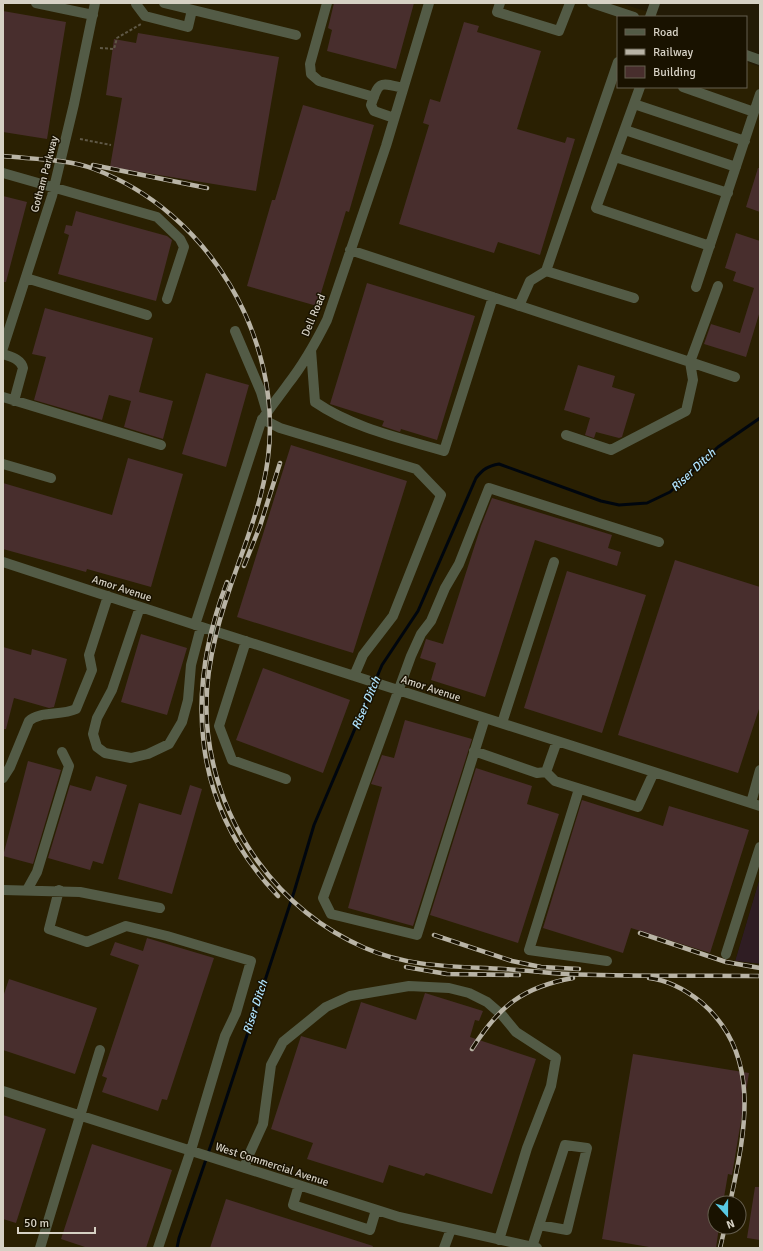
<svg xmlns="http://www.w3.org/2000/svg" width="763" height="1251" viewBox="0 0 763 1251" font-family="Signika,sans-serif">
<style>
.commercial{fill:#2f1d23}
.built{fill:#2a2002;fill-rule:evenodd}
.lines{fill:none;stroke-linecap:round;stroke-linejoin:round}
.stream{stroke:#00060e;stroke-width:3}
.building{fill:#482e2d}
.path{stroke:#5f5846;stroke-width:2;stroke-dasharray:3 2;stroke-linecap:butt}
.minor{stroke:#535b46;stroke-width:10}
.rail-casing{stroke:#b9b4a6;stroke-width:4.5}
.rail{stroke:#191200;stroke-width:3;stroke-dasharray:9;stroke-linecap:butt}
.labels{text-anchor:middle;stroke-width:3;stroke-linejoin:round;paint-order:stroke}
.street-label{font-size:11px;fill:#d6d1c4;stroke:#191200}
.water-label{font-size:12px;font-style:italic;fill:#afe3fd;stroke:#191200}
</style>
<rect width="100%" height="100%" fill="#231b06"/>
<path class="commercial" d="M760,877V964L735,961Z"/>
<path class="built" d="M3,3H620L665,17H618V87H746V62L760,67V877L735,961L760,964V1248H3ZM715,1203H739V1227H715Z"/>
<g class="lines">
<path class="stream" d="M177,1248L179,1238L213,1139L294,892L314,825L382,665L418,611L476,478C483,469 488,466 499,464L601,501L619,505L647,503L670,492L718,447L760,418"/>
</g>
<path class="building" d="M334,3H414L396,69L327,51L332,30L328,28Z
M3,11L66,22L47,139L3,132Z
M464,22L479,26L477,32L541,51L517,129L565,143L567,137L575,139L540,255L498,242L494,253L399,224L429,125L423,123L430,99L440,102Z
M138,33L279,57L256,191L110,167L122,98L106,95L114,39L136,43Z
M303,105L374,125L349,212L346,211L317,306L247,286L272,200H275Z
M758,168H760V212L746,207Z
M3,196L27,202L6,282H3Z
M76,211L167,236L172,240L156,301L58,274L69,235L64,233L66,225L72,226Z
M736,233L760,241V311L746,357L704,344L711,324L740,333L754,288L733,281L736,272L725,268Z
M367,283L475,316L437,440L401,429L400,432L382,426L384,421L330,404Z
M45,308L153,338L139,392L173,401L163,439L124,427L131,401L109,395L102,420L34,400L46,357L32,354Z
M578,365L615,376L612,387L635,394L622,437L619,438L596,432L594,438L585,435L590,418L564,410Z
M206,373L249,385L226,467L182,454Z
M291,445L407,481L353,653L237,617Z
M128,458L183,474L151,587L87,569L86,572L3,549V483L112,515Z
M492,498L612,535L608,548L621,552L617,566L535,540L485,697L431,680L436,663L420,658L426,639L443,644L481,526Z
M675,560L760,587V706L738,773L618,735Z
M567,571L646,595L602,733L524,708Z
M141,634L187,648L167,715L121,702Z
M3,647L31,655L32,649L67,659L54,707L49,708L14,698L6,729H3Z
M263,668L350,700L323,773L236,740Z
M405,720L472,739L413,926L348,908L382,787L371,784L382,755L394,758Z
M28,761L61,770L33,864L3,856Z
M476,768L532,786L527,804L559,814L518,943L430,915Z
M96,776L127,785L103,864L93,861L90,870L48,858L70,785L91,791Z
M190,785L202,789L172,894L118,879L139,803L181,815Z
M582,800L663,826L669,806L749,830L710,953L631,928L623,953L543,928Z
M147,938L214,958L167,1100L162,1099L158,1111L102,1092L107,1078L102,1076L139,965L110,955L115,942L143,951Z
M9,979L97,1008L75,1074L3,1050V997Z
M425,993L483,1011L479,1021L475,1020L470,1037L536,1059L492,1194L426,1173L424,1176L389,1165L383,1183L307,1159L313,1143L271,1129L301,1036L346,1049L361,1002L416,1020Z
M633,1054L749,1073L732,1175L728,1174L723,1203H715V1227H719L716,1248H655L602,1239Z
M3,1115L46,1129L16,1223L3,1219Z
M92,1144L172,1170L146,1248H88L61,1239Z
M755,1187H760V1240L747,1238Z
M226,1199L373,1246L372,1248H210Z"/>
<g class="lines">
<path class="path" d="M100,48L114,49L117,38L141,24
M80,139L111,145"/>
<path class="minor" d="M36,3L93,15
M164,3L296,35
M327,3L310,64L311,74L319,81L374,97
M500,3L497,12L559,31L570,3
M592,3L634,17
M136,4L145,16L188,27L192,10
M650,17L655,3
M746,55L760,60
M640,87L596,208L710,246
M683,87L754,112
M634,104L745,141
M394,118L374,111L371,105C379,81 379,82 403,88
M625,130L736,167
M615,157L728,193
M3,173L157,217L180,239L184,247L167,299
M350,250L690,362L718,286
M546,271L634,298
M26,278L147,315
M696,287L760,94
M519,306L530,281L546,271L618,62
M235,331L261,392L267,412
M3,348L52,196L74,104L95,3
M311,350L315,402C353,428 400,438 444,451L493,297
M3,354C11,357 21,359 23,368L14,401
M3,397L161,445
M262,419L280,428L416,469L441,495L393,616L363,655L354,676
M566,435L611,450L686,411L693,380L690,362L735,377
M3,464L51,478
M3,562L217,632L760,806
M140,607L112,690L97,718L93,734L97,747L105,753L131,758L148,754L169,744L182,722L188,700L191,665L201,627
M195,625L261,422C269,408 279,397 288,384C303,365 316,342 327,320L386,146L429,3
M246,641L219,726L232,760L286,779
M485,718L417,935L331,914L323,898L411,656L421,634L431,621L445,588L459,564L489,488L659,542
M502,723L554,562
M474,751L537,773L546,772L557,741
M546,772L555,781L638,807L654,772
M3,778L10,767L29,721C39,711 61,716 76,709L92,670L89,655L108,596
M579,789L529,950L607,961
M751,803L760,770
M3,890L80,892L160,908
M27,890L37,872L69,766L62,752
M59,890L49,929L87,942L126,926L167,936L251,961L236,1013L225,1036L191,1150L158,1248
M726,954L760,847
M3,1091L399,1217L537,1248
M245,1168L247,1159L263,1124L271,1065L283,1042L326,1007L350,996L409,986L449,988L469,993L487,1002L502,1015L516,1032L556,1058L551,1086L527,1148L499,1240
M299,1185L293,1205L370,1230L376,1210
M532,1247L565,1145L587,1148L567,1230L539,1225
M40,1248L100,1050
M444,1248L451,1229"/>
<defs>
<path id="rail" d="M3,156C31,159 68,159 94,169C209,212 283,338 268,458C260,520 230,575 216,635C208,667 204,702 208,734C219,827 278,910 365,948C411,968 455,966 504,969C525,970 547,973 568,974C632,977 696,975 760,976
M93,165L207,188
M244,566L260,526L280,463
M227,582C184,694 192,806 278,896
M640,933L726,962L760,968
M434,935L512,961L541,967L579,969
M406,967L447,974L519,975
M649,978C668,980 687,991 701,1002C763,1055 745,1132 730,1203
M472,1049C499,1006 523,987 573,978
M720,1248L725,1227"/>
</defs>
<use href="#rail" class="rail-casing"/>
<use href="#rail" class="rail"/>
</g>
<g class="labels">
<g class="street-label">
<text transform="translate(44 174) rotate(-75)" y="4">Gotham Parkway</text>
<text transform="translate(313 315) rotate(-67)" y="4">Dell Road</text>
<text transform="translate(122 588) rotate(18)" y="4">Amor Avenue</text>
<text transform="translate(431 688) rotate(18)" y="4">Amor Avenue</text>
<text transform="translate(272 1164) rotate(18)" y="4">West Commercial Avenue</text>
</g>
<g class="water-label">
<text transform="translate(693 470) rotate(-43)" y="4">Riser Ditch</text>
<text transform="translate(366 703) rotate(-67)" y="4">Riser Ditch</text>
<text transform="translate(255 1007) rotate(-72)" y="4">Riser Ditch</text>
</g>
</g>
<rect width="763" height="1251" fill="none" stroke="#d6d1c4" stroke-width="8"/>
<rect x="617" y="16" width="130" height="72" fill="#191200" stroke="#655e4e"/>
<rect x="625" y="29" width="20" height="6" fill="#535b46" stroke="#655e4e"/>
<text x="653" y="36" font-size="12" fill="#d6d1c4">Road</text>
<rect x="625" y="49" width="20" height="6" fill="#b9b4a6" stroke="#655e4e"/>
<text x="653" y="56" font-size="12" fill="#d6d1c4">Railway</text>
<rect x="625" y="66" width="20" height="12" fill="#482e2d" stroke="#655e4e"/>
<text x="653" y="76" font-size="12" fill="#d6d1c4">Building</text>
<g transform="translate(727 1215) rotate(159)"><circle r="19" fill="#191200" stroke="#655e4e"/>
<path d="M0-3L7 15L0 10L-7 15Z" fill="#58c9e3"/>
<text y="-6" font-size="11" font-weight="bold" text-anchor="middle" fill="#d6d1c4">N</text>
</g>
<path d="M18 1227v6h77v-6" fill="none" stroke="#d6d1c4" stroke-width="2"/>
<text x="24" y="1227" font-size="12" fill="#d6d1c4" stroke="#191200" stroke-width="3" paint-order="stroke">50 m</text>
</svg>
